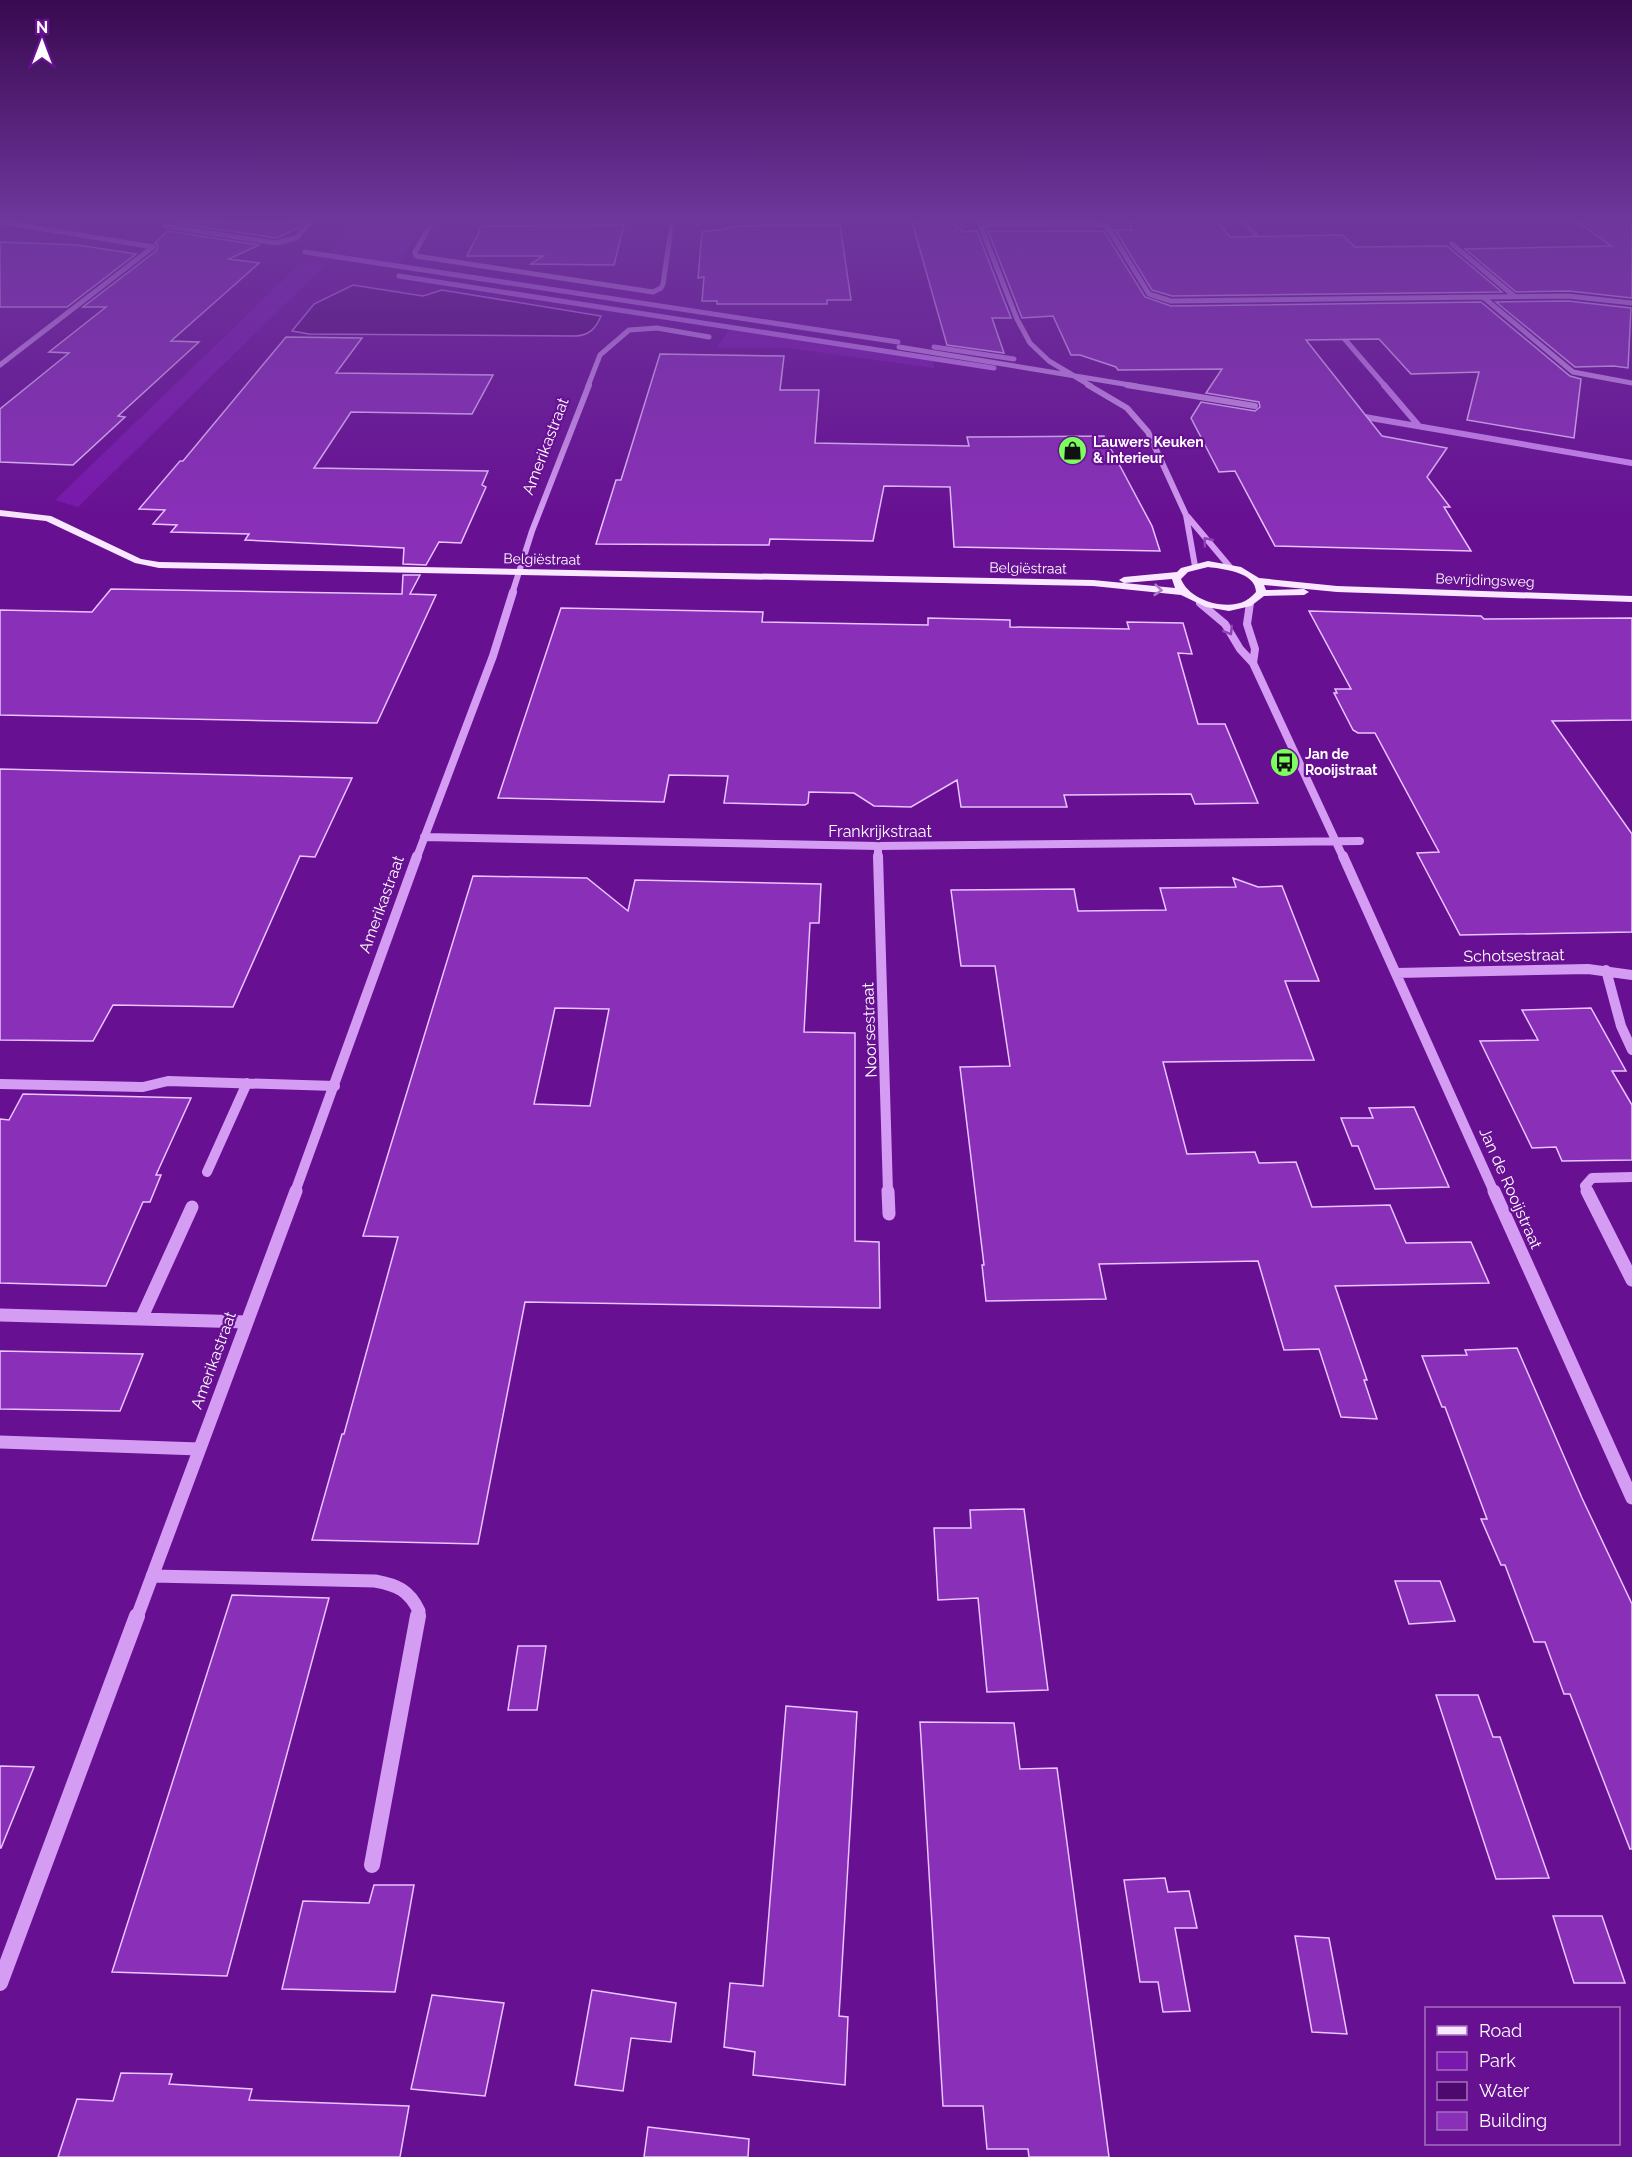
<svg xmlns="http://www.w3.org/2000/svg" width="1632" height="2157" viewBox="0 0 1632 2157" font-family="Raleway,sans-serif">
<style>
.green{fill:#7918ad}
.water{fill:#4d096e;stroke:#d18ef7;stroke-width:1.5}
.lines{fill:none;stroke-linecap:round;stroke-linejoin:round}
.stream-far1{stroke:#d18ef7;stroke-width:5}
.stream{stroke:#d18ef7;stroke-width:6}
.building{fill:#892fb8;stroke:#e9c4fe;stroke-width:1.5;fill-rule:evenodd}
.minor-far5{stroke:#d59cf3;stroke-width:5}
.minor-far4{stroke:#d59cf3;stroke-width:6}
.minor-far3{stroke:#d59cf3;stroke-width:8}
.minor-far2{stroke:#d59cf3;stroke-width:10}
.minor-far1{stroke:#d59cf3;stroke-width:13}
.minor{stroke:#d59cf3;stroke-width:16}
.major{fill:#f9e8ff;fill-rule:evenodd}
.oneway{stroke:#8e41b4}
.oneway2{stroke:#b07cc8}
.labels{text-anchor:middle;stroke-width:4.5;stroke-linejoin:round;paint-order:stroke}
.far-poi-label{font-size:14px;font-weight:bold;fill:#fff;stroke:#671092;text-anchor:start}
.far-street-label{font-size:14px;fill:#fff;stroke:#671092}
.street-label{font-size:16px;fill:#fff;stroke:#671092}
</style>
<rect width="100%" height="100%" fill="#671092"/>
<path class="green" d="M352,222H423L398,267L327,257Z
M302,262L325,265L78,507L55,500Z
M731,327L933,360L934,368L788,348H717Z"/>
<path class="water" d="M353,285L423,296L442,290L601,316C596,328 590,335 576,336L309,334L292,331L314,304Z"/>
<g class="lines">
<path class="stream-far1" d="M1244,222L1266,247
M305,252L898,342
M399,276L994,368
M1336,329L1385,386
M934,347L1014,359"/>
<path class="stream" d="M1384,385L1419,426
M1353,415L1632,463"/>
</g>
<path class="building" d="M304,222L299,228L276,238L175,223Z
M912,222H955L957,229H961L962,232L977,231L1011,318H992L1004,353L947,345Z
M1128,222H1218L1230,237L1342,235L1355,247L1447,246L1502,292L1172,296L1152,290L1115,230H1132Z
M1578,222H1632V298L1569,291L1516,292L1465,249L1611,246Z
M624,225L614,265L531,264L543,256H467L482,226Z
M768,225H840L851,300H827V304H717V301H702L704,277L698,278L702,232L726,229V227Z
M167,231L259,245L229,259L259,263L171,341L199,342L118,416L125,417L73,465L0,462V409L69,353L49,352L106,307H83L156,251L158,246L155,243Z
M988,231H1104L1145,297L1171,306L1481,302L1570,376L1581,379L1574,438L1467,420L1479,372L1411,374L1379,339L1306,340L1382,436L1447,448L1427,477L1450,507H1444L1471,551L1275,546L1235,471L1219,472L1191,418L1201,402L1255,411L1260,407L1259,402L1206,393L1222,369L1118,370L1116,367L1080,355H1071L1053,316L1022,318Z
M0,242L78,245L136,254L67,307H0Z
M1568,301L1631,308L1628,368L1614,366L1575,367L1496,302Z
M286,337L362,338L336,373L493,375L472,414L351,412L314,468L488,471L482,485L486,487L461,543L439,542L426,565L403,564L404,548L245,540L249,534L171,532L177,525L153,524L165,510L139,509L180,461H183Z
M660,354L784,356L780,390H819L815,443L969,446L967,437L1104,436L1152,526L1160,551L954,547L950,487L884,486L873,541L770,539L769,545L596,544L616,480H621Z
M403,575H420L410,594L436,595L377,723L0,715V610L92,612L111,589L402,594Z
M561,608L763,612L762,622L928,625V618L1010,620V627L1129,629L1127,622L1183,623L1192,654L1178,653L1198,724H1225L1258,803L1195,804L1191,794L1064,795L1067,807H961L957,780L911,807L874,806L854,793L809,792L808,803L805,805L724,803L728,776L669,775L664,802L498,798Z
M1309,611L1481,616L1484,619L1632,618V720L1552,721L1632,834V932L1460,935L1417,853L1439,852L1375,733H1358L1353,730L1334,693H1337L1335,689H1351Z
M0,769L352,778L315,857L300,856L233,1007L113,1005L93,1041L0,1040Z
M473,876L587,878L628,911L635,880L821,884L819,923H810L804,1032L855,1033V1241L879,1242L880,1308L525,1302L478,1544L312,1540L342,1434H344L398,1237L363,1236ZM555,1008L609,1009L590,1106L534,1104Z
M1233,878L1258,887L1282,886L1319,981H1285L1314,1060L1163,1062L1187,1154L1255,1152L1259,1163L1296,1162L1312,1207L1390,1205L1406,1243L1471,1242L1489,1283L1335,1286L1367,1380H1364L1377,1419L1341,1417L1319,1349L1284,1350L1258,1261L1099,1264L1106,1299L986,1301L982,1265H984L960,1067L1010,1066L995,966H961L951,890L1074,889L1078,911L1166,910L1160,888L1236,887Z
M1591,1008L1626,1071H1612L1632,1105V1160L1562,1161L1556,1147L1532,1148L1480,1041L1538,1040L1522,1010Z
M23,1094L191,1098L156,1175H161L150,1202H143L106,1286L0,1283V1119L9,1120Z
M1414,1107L1449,1187L1375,1189L1358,1146H1352L1341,1118H1373L1369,1108Z
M1517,1348L1582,1498L1632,1604V1849H1630L1570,1694H1564L1545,1642H1534L1505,1565H1501L1481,1519H1487L1445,1407H1442L1422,1356L1467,1355L1465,1350Z
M0,1351L143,1354L120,1411L0,1409Z
M1024,1509L1048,1690L987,1692L978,1598L938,1600L934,1528H971L970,1510Z
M1395,1581H1440L1455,1621L1409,1624Z
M232,1595L329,1598L227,1976L112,1972Z
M518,1646H546L537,1710H508Z
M1436,1695H1478L1493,1737H1500L1549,1878L1496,1879Z
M786,1706L857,1712L839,2016L848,2017L845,2085L753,2075L755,2052L724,2047L730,1983L763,1986Z
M920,1722L1014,1723L1020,1769L1057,1768L1109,2157H1029L1028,2149H987L983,2106H943Z
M0,1766L34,1767L1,1848H0Z
M1165,1878L1168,1892L1189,1891L1197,1928H1175L1190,2011L1163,2012L1158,1982H1140L1124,1880Z
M374,1885H414L395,1992L282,1989L303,1901L369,1903Z
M1553,1916H1602L1625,1983H1574Z
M1295,1936L1329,1938L1347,2034L1312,2032Z
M592,1990L676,2003L671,2042L631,2038L623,2091L575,2085Z
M432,1995L504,2003L485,2096L411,2089Z
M121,2073L172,2074L169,2084L252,2089L249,2100L409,2106L400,2157H58L77,2099L113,2101Z
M648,2127L749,2139L748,2157H644Z"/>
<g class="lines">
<path class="minor-far5" d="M432,222L415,252L416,256L653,292L661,288L663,284L672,222
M979,222L1017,319L1030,343L1049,361L1091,386
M980,225L1090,224L1107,226L1149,294L1171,301L1483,297
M164,226L276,243L296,238L311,222
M1452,244L1514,296
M1632,303L1568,296L1483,297L1573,372L1632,383
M899,347L1136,386
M0,365L153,247L2,222
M588,386L600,355L629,330L657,328L709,337"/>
<path class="minor-far4" d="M1088,385L1127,408L1148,432L1186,515L1195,566
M1127,385L1255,406
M1188,517L1230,567
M512,594L532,531L589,385"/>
<path class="minor-far3" d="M1200,603L1225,624L1240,649L1253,663L1343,857
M1250,603L1247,624L1255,649L1253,663
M424,837L878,846L1360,841
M878,846V857
M417,857L493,656L513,592"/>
<path class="minor-far2" d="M878,856L888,1192
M1343,856L1494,1192
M1606,970L1621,1026L1632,1050
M1396,973L1588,969L1632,975
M0,1084L143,1087L168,1081L335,1086
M207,1172L247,1083
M295,1192L417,856
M1588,1192L1585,1186L1592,1178L1632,1177"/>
<path class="minor-far1" d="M888,1191L889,1214
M1494,1191L1632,1498
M1587,1191L1632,1280
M0,1315L247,1322
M141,1319L192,1207
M0,1442L199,1449
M152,1576L375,1581C397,1585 409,1590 419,1611L418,1617
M137,1617L296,1191"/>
<path class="minor" d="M372,1865L418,1616
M0,1983L137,1616"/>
<path class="major" d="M0,510L51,516L141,559L159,562L1093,580L1175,588L1172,579L1124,583L1119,580L1124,577L1177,572L1181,568L1208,561L1241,567L1259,578L1337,586L1632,596V602L1337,592L1264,585L1266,590L1304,589L1309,592L1304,595L1264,596L1251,606L1229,611L1206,607L1181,595L1093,586L159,568L135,563L46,521L0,516ZM1208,567C1223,569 1256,572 1256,592C1253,595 1249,599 1245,601C1225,611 1189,600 1181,579L1188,572Z"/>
</g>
<defs><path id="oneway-chevron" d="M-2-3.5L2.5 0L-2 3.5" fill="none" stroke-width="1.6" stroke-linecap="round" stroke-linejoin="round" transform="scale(1.5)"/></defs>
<g class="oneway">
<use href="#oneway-chevron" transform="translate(1207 541) rotate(-129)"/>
<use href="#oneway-chevron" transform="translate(1229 631) rotate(58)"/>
</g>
<use class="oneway2" href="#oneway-chevron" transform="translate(1158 590) rotate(5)"/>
<linearGradient id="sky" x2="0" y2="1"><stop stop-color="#390950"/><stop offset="0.42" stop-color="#6e379d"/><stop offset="1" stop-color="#6e379d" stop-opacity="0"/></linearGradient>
<rect width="1632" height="524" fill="url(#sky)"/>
<defs>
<symbol id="shop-disc" viewBox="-11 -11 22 22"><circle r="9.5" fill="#7cff5e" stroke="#671092"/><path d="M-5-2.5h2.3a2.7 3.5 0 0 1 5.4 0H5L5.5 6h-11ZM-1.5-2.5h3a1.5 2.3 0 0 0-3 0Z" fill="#111"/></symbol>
<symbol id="bus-disc" viewBox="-11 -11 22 22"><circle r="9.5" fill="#7cff5e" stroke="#671092"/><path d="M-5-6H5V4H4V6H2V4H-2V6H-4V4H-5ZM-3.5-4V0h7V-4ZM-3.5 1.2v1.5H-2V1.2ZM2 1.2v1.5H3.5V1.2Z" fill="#111"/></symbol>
</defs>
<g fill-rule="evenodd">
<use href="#shop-disc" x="1056" y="434" width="33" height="33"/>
<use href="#bus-disc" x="1268" y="746" width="33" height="33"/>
</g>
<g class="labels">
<g class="far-poi-label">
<text x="1093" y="447">Lauwers Keuken<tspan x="1093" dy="16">&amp; Interieur</tspan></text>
<text x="1305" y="759">Jan de<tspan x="1305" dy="16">Rooijstraat</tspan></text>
</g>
<g class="far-street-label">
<text transform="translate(542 559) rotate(1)" y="5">Belgiëstraat</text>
<text transform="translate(1028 568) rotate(1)" y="5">Belgiëstraat</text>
<text transform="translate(1485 580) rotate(2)" y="5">Bevrijdingsweg</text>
</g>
<g class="street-label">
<text transform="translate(545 446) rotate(-69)" y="6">Amerikastraat</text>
<text x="880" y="837">Frankrijkstraat</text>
<text transform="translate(381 904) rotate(-70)" y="6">Amerikastraat</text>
<text transform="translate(1514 955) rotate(-1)" y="6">Schotsestraat</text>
<text transform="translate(869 1030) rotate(-92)" y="6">Noorsestraat</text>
<text transform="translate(1511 1188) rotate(66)" y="6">Jan de Rooijstraat</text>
<text transform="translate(213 1360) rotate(-70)" y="6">Amerikastraat</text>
</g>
</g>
<rect x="1425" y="2007" width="195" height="138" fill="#671092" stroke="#a470be" stroke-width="1.5"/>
<rect x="1437" y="2026" width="30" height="9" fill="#f9e8ff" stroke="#a470be" stroke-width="1.5"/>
<text x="1479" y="2037" font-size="18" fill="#ffffff">Road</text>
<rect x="1437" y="2052" width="30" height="18" fill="#7918ad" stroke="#a470be" stroke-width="1.5"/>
<text x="1479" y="2067" font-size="18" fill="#ffffff">Park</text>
<rect x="1437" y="2082" width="30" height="18" fill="#4d096e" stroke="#a470be" stroke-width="1.5"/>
<text x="1479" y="2097" font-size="18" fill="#ffffff">Water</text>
<rect x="1437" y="2112" width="30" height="18" fill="#892fb8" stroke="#a470be" stroke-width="1.5"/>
<text x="1479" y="2127" font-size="18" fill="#ffffff">Building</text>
<g transform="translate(42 42)" stroke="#671092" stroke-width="4.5" paint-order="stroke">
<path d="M0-4.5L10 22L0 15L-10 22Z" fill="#ffffff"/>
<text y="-9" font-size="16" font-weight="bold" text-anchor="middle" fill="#ffffff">N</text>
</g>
</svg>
